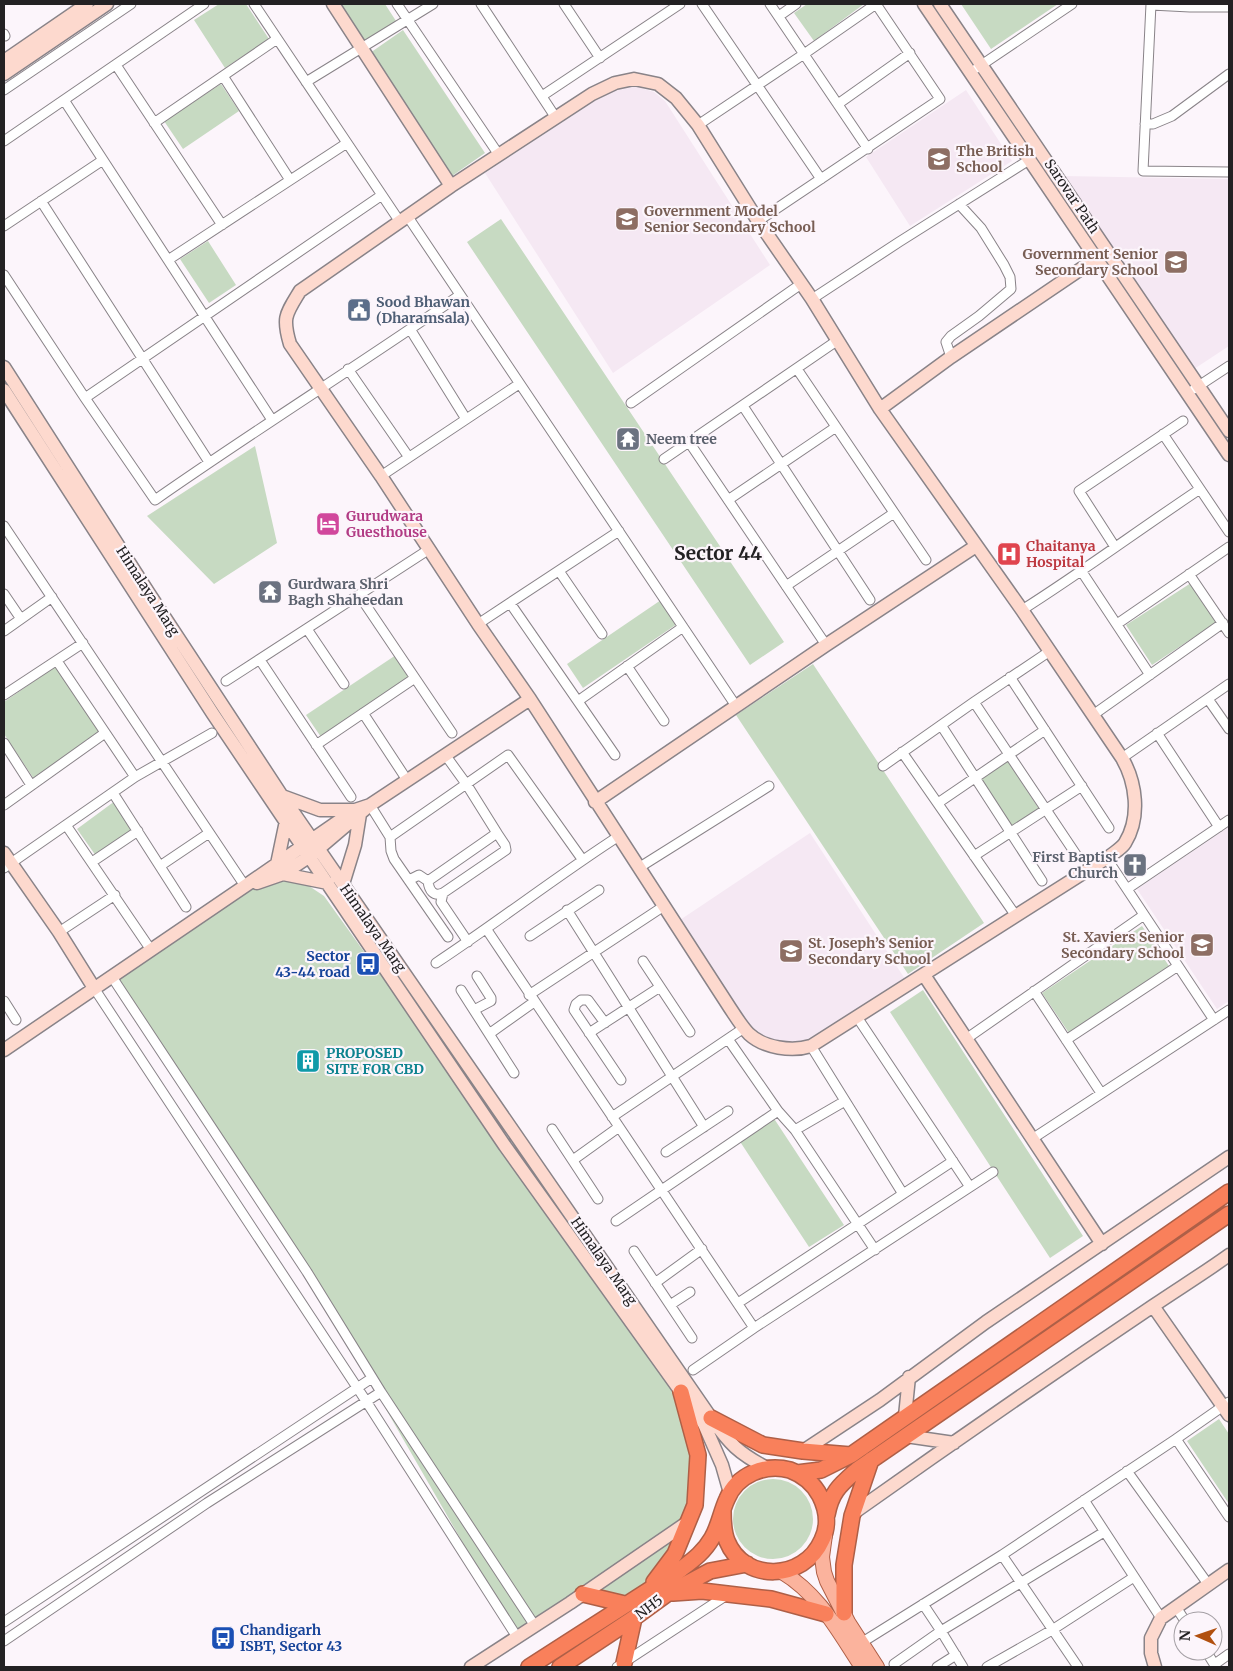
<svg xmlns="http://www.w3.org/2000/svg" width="1233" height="1671" viewBox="0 0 1233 1671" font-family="Merriweather,serif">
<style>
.built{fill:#f5e8f3}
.green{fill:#c7dac2}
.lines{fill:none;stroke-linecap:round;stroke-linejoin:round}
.street-casing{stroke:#898388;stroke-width:11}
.secondary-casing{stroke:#898388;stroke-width:15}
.primary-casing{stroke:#ae5f47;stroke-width:16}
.highway-casing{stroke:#ae5f47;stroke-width:18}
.street{stroke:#fff;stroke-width:9}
.secondary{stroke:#fdd9ce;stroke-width:12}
.primary{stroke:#fbb39d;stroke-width:14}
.highway{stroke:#f9805b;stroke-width:15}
.labels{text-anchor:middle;stroke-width:4.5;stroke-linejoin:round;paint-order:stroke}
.education-label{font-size:14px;font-weight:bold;fill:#785e54;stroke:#fcf5fb;text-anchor:start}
.street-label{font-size:14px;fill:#232123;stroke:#fcf5fb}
.service-label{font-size:14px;font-weight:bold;fill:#4e5e75;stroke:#fcf5fb;text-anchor:start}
.worship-label{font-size:14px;font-weight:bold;fill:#5b616d;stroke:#fcf5fb;text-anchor:start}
.hotel-label{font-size:14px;font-weight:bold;fill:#b23c85;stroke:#fcf5fb;text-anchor:start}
.health-label{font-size:14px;font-weight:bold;fill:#be3a42;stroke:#fcf5fb;text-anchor:start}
.transit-label{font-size:14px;font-weight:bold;fill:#164399;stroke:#fcf5fb;text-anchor:end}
.culture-label{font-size:14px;font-weight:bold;fill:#0d838f;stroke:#fcf5fb;text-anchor:start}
.district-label{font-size:19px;font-weight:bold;fill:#232123;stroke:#fcf5fb}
</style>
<rect width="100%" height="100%" fill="#fcf5fb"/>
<path class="built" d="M635,86L654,92L665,101L770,265L613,373L485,173L605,94L620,88Z
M966,90L1012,161L910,226L866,157Z
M1064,176L1229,179V346L1194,369Z
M1229,827V1001L1217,1009L1137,889Z
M810,833L905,979L806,1041L791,1044L768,1041L746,1027L677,922Z"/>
<path class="green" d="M219,4H246L269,39L225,68L194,20Z
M339,4H385L396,21L365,42Z
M807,4H864L814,41L794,13Z
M961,4H1058L991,49Z
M403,30L485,153L452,176L370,53Z
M221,84L239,111L183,149L164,121Z
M501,219L784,642L750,665L467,242Z
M208,241L236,285L209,303L180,259Z
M255,446L277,543L214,584L147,516Z
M1191,583L1217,622L1152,665L1126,625Z
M661,600L677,624L583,688L567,664Z
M396,655L411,677L321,737L306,715Z
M813,664L984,923L908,974L736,715Z
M56,666L101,733L34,779L4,734V702Z
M1007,760L1039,809L1012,827L980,778Z
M115,801L135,829L96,856L77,829Z
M279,866L324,896L681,1392L698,1455L695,1505L675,1554L631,1601L570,1603L517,1637L307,1272L112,977Z
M1142,926L1169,966L1069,1033L1042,993Z
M923,990L1083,1236L1050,1258L890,1012Z
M773,1117L844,1225L809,1247L739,1140Z
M1219,1419L1229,1434V1504L1187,1441Z
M733 1519a40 40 0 1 1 80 0a40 40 0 1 1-80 0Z"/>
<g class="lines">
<defs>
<path id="street" d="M254,4L400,222
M397,4L499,155
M481,4L556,118
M564,4L600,58
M702,4L821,179
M770,4L868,149
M1151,4L1143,171L1229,172
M1151,5L1190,7H1229
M779,16L796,4
M4,34L5,36
M116,65L222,225
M977,68L1072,4
M223,76L290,180
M306,82L433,4
M4,90L131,4
M542,96L680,4
M64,100L272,420
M838,104L910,53
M154,123L277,39
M1145,124H1153L1172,116L1229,74
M698,125L804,54L876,4L940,99L758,221
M4,141L204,4
M41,201L209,462
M408,217L736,706
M4,226L103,160
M168,260L347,143
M4,275L85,398L155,500C255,430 359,365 460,295
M812,299L899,242L1029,160
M410,329L466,419
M951,357L946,342L951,336L979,316L1011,289L1010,277L1004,265L981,228L959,204
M348,369L408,456
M797,369L926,560
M1194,389L1229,366
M85,398L382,195
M631,403L801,284
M743,406L870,600
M1163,434L1229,532
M689,442L826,645
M664,459L838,340
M381,476L519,384
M728,500L836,427
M4,526L245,886
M1115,547L1079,491L1183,421
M559,571L602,634
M1082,572L1150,675
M1189,574L1229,633
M786,586L894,513
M4,594L21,619
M359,595L452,733
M510,603L615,755
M1022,610C1082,572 1140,529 1200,489
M478,624L619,531
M1117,624L1229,547
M307,629L344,684
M4,631L52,597
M260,660L351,797
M57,661L135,777
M627,666L664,721
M1010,677L1109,828
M226,681L428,550
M4,695L83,643
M1208,699L1229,729
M578,701L683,627
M974,702L1077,856
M363,713L407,780
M1093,715L1223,623
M941,725L1042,881
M1157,733L1219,827
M4,743L31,785
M316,745L415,678
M902,752L1016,916
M446,756L467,785L497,833
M1122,758L1229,684
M883,766L974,702L1050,651
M113,793L186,907
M938,803L1045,730
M4,805L105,733
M370,805L390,837L508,755L582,859
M66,825L151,950
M390,837L391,851L394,859L448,937
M974,856L1082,786
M1107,859L1214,1020
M92,862L138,831
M160,866L209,833
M640,867L769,786
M4,868L135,777L212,733
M409,880L419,875L428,881
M1127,889L1229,820
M443,893L506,850L505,845L497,833L428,881C429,890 433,897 443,893L441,902L468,942
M567,910L704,1127
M487,930L754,1328
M59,932L115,895
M530,936L599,890
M643,961L690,1032
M436,963C498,922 557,876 619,836
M112,977L307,1272L381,1392L535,1626
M94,988L366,1401L517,1637
M461,990L514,1073
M1034,991L1101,1093
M529,995L664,906
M4,1001L16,1020
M474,1010L491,1001V998L477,976
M857,1017L970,1187
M605,1023L588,1000H581L576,1004L574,1010L621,1080
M589,1033L660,987
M489,1034L534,1002
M966,1039L1144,915
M1066,1040L1178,966
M811,1046L903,1194
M778,1111L795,1130L875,1250
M612,1117L744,1028
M552,1129L598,1199
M795,1130L845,1101
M1032,1139L1229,1010
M666,1152L728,1111
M573,1160L619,1127
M616,1221L778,1111L728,1039
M634,1251L692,1338
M655,1283L702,1249
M738,1303L953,1161
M670,1305L690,1292
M693,1370L754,1328L993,1172
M1229,1402L1176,1439L1229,1517
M1127,1471L1208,1584
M1084,1500L1161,1618
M1002,1555L1078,1667
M923,1604L941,1631L963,1667
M1176,1607L1185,1621
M4,1622L372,1378
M4,1641L207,1503L381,1392
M861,1643L1002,1555L1176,1439
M1206,1651L1216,1667
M894,1664L941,1631L1104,1532
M1215,1664L1229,1654
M617,1667L727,1595
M937,1667L956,1655
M987,1667L1052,1630L1134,1577"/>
<path id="secondary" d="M333,4L451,186
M924,4L1229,455
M940,4L1229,431
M4,61L87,4
M4,74L107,4
M634,79L658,84L676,98L698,125L758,221L812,299L880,409L1022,610L1122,758C1136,782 1141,817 1125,843C1122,848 1115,852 1110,856L811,1046C792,1052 764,1048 749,1034C742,1027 736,1017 730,1008L530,699L478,624L381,476L290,344C282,317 286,314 300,291L451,186L592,94L615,83Z
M4,367L148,592L282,796L711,1418C730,1444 738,1453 767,1468
M4,390L213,714L302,846L505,1146L704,1424L722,1465L730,1493
M880,409L951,357L1103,254
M282,796L320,810H355
M595,802L826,645L976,546
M4,853L59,932L94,988
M277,864L286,821
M283,874L328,883
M257,883L283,874L310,856L370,805L530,699
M343,884L355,845L360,814
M924,975L1102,1244
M4,1050L245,886L313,839L355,810L370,805
M1153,1306L1229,1415
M905,1416L909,1377
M906,1436L954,1443
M803,1451L880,1400L986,1322L1229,1157
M852,1514C952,1443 1052,1374 1153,1306C1178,1289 1204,1273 1229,1255
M471,1667L570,1603L688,1522
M1155,1667L1151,1653V1638L1161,1618L1229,1570"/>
<path id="primary" d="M825,1535L822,1557L824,1572L827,1581L848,1622L877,1667
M782,1572C820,1595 838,1631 862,1667"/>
<path id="highway" d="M711,1418L763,1445L803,1451L851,1455
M797,1473L821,1470L851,1455L1229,1192
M827,1515C831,1492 840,1485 857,1470L1229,1214
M654,1582L675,1554L695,1505L698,1455L681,1392
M673,1593L702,1591L771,1599L826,1614
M583,1594L625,1604
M844,1613V1565L852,1516L871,1460
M624,1663L634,1618
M529,1667L680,1570C693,1560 704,1552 712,1538C719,1526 721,1512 727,1499C737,1475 765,1463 790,1470C803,1475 814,1484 820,1496C827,1510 829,1526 822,1540C804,1581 744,1583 727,1541C723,1531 723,1521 723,1511
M560,1667L634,1618L667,1594L710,1571L747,1564"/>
</defs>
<use href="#street" class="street-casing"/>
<use href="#secondary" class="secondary-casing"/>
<use href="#primary" class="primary-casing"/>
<use href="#highway" class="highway-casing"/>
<use href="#street" class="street"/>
<use href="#secondary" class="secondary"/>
<use href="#primary" class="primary"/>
<use href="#highway" class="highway"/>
</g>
<defs>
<symbol id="school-square" viewBox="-11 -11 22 22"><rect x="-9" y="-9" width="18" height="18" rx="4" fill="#8d6e63" stroke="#fcf5fb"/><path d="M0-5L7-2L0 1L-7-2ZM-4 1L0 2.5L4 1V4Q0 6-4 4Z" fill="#fff"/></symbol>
<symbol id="civic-square" viewBox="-11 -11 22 22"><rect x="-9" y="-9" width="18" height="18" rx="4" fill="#5c6f8a" stroke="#fcf5fb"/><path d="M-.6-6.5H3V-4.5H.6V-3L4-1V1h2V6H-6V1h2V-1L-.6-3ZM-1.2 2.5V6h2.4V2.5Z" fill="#fff"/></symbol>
<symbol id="temple-square" viewBox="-11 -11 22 22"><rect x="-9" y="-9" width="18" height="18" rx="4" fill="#6b7280" stroke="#fcf5fb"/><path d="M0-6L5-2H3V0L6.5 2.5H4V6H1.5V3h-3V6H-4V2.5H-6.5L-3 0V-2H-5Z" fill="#fff"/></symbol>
<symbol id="hotel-square" viewBox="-11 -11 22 22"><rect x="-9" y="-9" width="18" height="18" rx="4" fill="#d1479c" stroke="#fcf5fb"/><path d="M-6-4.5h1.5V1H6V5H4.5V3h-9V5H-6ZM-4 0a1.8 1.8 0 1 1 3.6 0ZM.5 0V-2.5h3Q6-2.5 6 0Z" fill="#fff"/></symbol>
<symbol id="hospital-square" viewBox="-11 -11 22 22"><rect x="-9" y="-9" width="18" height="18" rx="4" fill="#e0444e" stroke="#fcf5fb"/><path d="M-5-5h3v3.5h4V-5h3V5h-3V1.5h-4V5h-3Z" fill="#fff"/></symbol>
<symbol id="church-square" viewBox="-11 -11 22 22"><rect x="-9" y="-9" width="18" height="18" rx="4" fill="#6b7280" stroke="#fcf5fb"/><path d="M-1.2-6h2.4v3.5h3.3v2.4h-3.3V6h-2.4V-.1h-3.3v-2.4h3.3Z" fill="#fff"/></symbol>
<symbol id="bus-square" viewBox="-11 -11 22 22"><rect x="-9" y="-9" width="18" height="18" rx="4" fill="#1a4fb4" stroke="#fcf5fb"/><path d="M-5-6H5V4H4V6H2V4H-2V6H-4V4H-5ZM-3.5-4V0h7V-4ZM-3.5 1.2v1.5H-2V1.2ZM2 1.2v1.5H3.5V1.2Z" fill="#fff"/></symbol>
<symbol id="building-square" viewBox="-11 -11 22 22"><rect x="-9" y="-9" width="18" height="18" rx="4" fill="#0f9aa8" stroke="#fcf5fb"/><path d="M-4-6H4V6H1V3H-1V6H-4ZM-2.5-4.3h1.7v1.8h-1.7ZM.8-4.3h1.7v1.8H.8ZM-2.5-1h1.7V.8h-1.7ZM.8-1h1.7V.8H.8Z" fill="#fff"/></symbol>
</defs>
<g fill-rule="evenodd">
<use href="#school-square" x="925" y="145" width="28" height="28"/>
<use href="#school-square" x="613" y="205" width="28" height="28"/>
<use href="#school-square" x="1162" y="248" width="28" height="28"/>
<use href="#civic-square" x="345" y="296" width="28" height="28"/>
<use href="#temple-square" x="614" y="425" width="28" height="28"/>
<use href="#hotel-square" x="314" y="510" width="28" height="28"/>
<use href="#hospital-square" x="995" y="540" width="28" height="28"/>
<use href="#temple-square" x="256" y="578" width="28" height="28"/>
<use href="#church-square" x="1121" y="851" width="28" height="28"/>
<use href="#school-square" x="1188" y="931" width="28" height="28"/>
<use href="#school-square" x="777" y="937" width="28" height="28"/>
<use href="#bus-square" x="354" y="950" width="28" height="28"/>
<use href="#building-square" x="294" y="1047" width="28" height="28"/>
<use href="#bus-square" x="209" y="1624" width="28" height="28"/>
</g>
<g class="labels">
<g class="education-label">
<text x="956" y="156">The British<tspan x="956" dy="16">School</tspan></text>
<text x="644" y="216">Government Model<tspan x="644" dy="16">Senior Secondary School</tspan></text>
<text x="1158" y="259" text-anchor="end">Government Senior<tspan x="1158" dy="16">Secondary School</tspan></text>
<text x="1184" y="942" text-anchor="end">St. Xaviers Senior<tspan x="1184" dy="16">Secondary School</tspan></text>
<text x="808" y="948">St. Joseph’s Senior<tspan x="808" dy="16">Secondary School</tspan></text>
</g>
<g class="street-label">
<text transform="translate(1072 196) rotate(56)" y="5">Sarovar Path</text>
<text transform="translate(148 591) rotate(57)" y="5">Himalaya Marg</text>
<text transform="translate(373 928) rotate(55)" y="5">Himalaya Marg</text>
<text transform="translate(604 1261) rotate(55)" y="5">Himalaya Marg</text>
<text transform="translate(649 1607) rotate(-37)" y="5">NH5</text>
</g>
<g class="service-label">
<text x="376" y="307">Sood Bhawan<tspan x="376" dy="16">(Dharamsala)</tspan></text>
</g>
<g class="worship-label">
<text x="646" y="444">Neem tree</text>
<text x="288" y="589">Gurdwara Shri<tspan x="288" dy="16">Bagh Shaheedan</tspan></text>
<text x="1118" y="862" text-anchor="end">First Baptist<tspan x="1118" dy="16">Church</tspan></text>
</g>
<g class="hotel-label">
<text x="346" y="521">Gurudwara<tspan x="346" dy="16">Guesthouse</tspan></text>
</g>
<g class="health-label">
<text x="1026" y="551">Chaitanya<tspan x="1026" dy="16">Hospital</tspan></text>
</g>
<g class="transit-label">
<text x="350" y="961">Sector<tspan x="350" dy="16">43-44 road</tspan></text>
<text x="240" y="1635" text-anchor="start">Chandigarh<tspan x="240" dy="16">ISBT, Sector 43</tspan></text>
</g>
<g class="culture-label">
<text x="326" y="1058">PROPOSED<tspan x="326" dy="16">SITE FOR CBD</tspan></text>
</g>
<g class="district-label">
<text x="718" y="560">Sector 44</text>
</g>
</g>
<rect width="1233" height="1671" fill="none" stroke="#232123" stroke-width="10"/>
<g transform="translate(1198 1636) rotate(272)"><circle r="24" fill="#fcf5fb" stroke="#a5a0a5"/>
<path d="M0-4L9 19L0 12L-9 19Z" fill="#b1500f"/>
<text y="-8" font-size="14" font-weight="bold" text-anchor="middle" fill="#232123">N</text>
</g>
</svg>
